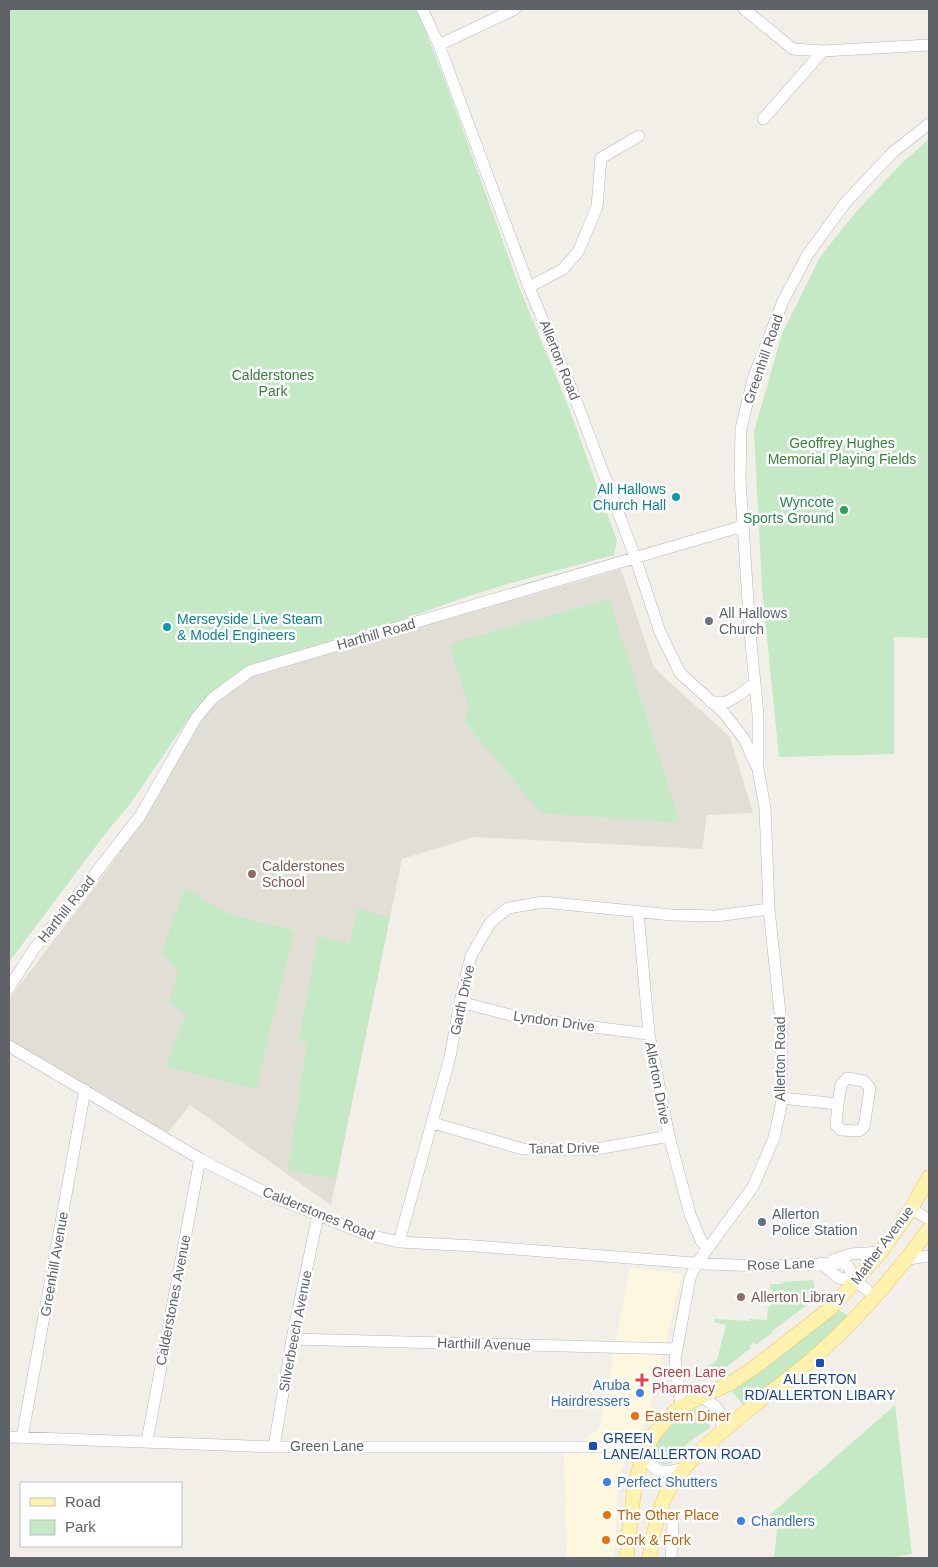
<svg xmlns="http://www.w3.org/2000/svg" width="938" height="1567" viewBox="0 0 938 1567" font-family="Helvetica,sans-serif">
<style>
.commercial{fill:#fef7e0}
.education{fill:#e1ded6}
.green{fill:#c5e8c5}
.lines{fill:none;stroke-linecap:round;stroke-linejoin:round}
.minor-casing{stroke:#b5b8bc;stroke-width:12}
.major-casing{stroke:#f2c960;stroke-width:15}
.minor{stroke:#fff;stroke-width:11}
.major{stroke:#fff2af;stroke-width:14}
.culture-dot{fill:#0f9aa8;stroke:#fff;stroke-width:2}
.leisure-dot{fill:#2e9e5b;stroke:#fff;stroke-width:2}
.worship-dot{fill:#6b7280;stroke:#fff;stroke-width:2}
.education-dot{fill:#8d6e63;stroke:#fff;stroke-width:2}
.service-dot{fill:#5c6f8a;stroke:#fff;stroke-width:2}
.transit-dot{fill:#1a4fb4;stroke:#fff;stroke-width:2}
.health-dot{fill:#e0444e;stroke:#fff;stroke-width:2}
.shop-dot{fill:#3f7fe0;stroke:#fff;stroke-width:2}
.food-dot{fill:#e8710a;stroke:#fff;stroke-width:2}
.labels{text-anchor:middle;stroke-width:5;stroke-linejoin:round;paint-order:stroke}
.street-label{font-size:14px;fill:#5f6368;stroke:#fff}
.park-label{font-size:14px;fill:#348238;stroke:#fff}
.culture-label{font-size:14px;fill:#0d838f;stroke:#fff;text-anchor:end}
.leisure-label{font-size:14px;fill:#27864d;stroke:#fff;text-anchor:end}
.worship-label{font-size:14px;fill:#5b616d;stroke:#fff;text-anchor:start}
.education-label{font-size:14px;fill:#785e54;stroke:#fff;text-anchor:start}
.service-label{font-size:14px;fill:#4e5e75;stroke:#fff;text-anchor:start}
.health-label{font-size:14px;fill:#be3a42;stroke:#fff;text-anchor:start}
.transit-label{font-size:14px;fill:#164399;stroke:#fff}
.shop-label{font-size:14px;fill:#366cbe;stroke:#fff;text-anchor:start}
.food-label{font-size:14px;fill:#c56008;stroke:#fff;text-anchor:start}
</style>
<rect width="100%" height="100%" fill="#f1efe8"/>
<path class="commercial" d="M630,1268L682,1274L647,1419L619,1476L614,1558H567L564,1450L599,1430Z"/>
<path class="education" d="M621,569L654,668L730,737L753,813L707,815L702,849L474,837L402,859L331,1205L190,1105L164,1137L9,1045V999L94,888L141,822L213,701L248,678L320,656Z"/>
<path class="green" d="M9,9H417L447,86L521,292L567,403L617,541L614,555L511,583L466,597L393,623L249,665L203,701L191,715L130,804L105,834L9,962Z
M929,139V638L894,637V754L779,757L762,588L754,432L782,334L820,257L855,213L902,163Z
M609,599L680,823L541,813L464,721L469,707L449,644Z
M185,888L226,913L294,931L256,1089L166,1067L186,1014L169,1002L178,971L162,952Z
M357,909L390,917L336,1179L288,1170L307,1043L299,1041L318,936L350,944Z
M813,1280L816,1298L772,1331L773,1332L756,1345L754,1342L749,1346L751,1348C740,1356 711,1381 700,1381C695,1380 693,1377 690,1374L714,1363L717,1360L726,1325L714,1322V1319L750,1321V1319L767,1320L768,1307L771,1306L772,1289H770V1284H783V1282Z
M835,1310L843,1312L848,1316L802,1359L743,1405L732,1391L793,1346Z
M895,1405L912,1554L886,1558H774L777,1529L759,1525V1521L764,1520Z
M698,1408C707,1411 712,1420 709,1429C702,1433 695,1437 689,1442C681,1449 677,1466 664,1464C632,1459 682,1411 698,1408Z"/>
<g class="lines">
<defs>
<path id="minor" d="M422,9L439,45L529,287L574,395L635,557L660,632L680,673L724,713L744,739L758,769L765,808L769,909L782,1032L781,1106L774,1138L753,1187L697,1263L690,1278L675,1359L681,1406
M744,9L793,49L823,51L929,45
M439,45L515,9
M763,119L823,51
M529,287L563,269L578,252L597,207L601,158L639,136
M711,702H727L739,695L755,683
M758,765V715L750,632L740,479L741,429L753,379L783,301L808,254L846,202L893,152L929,124
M638,912L649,1034L669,1136L690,1214L701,1241L707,1248
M9,988L34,949L83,889L140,816L196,718L213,698L250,671L743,526
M460,1002L522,1018L649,1034
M9,1046L200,1159L274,1197L365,1234L399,1242L476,1246L707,1264L762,1266L842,1263L848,1266L856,1281
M781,1098L838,1104L841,1085L847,1078L864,1081L870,1088L864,1127L859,1131L841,1130L836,1125L838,1104
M433,1123L523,1149L591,1150L669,1136
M911,1209L929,1219
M399,1242L450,1057L460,1002L471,956L490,923L508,908L543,902L672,915L716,916L769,909
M908,1259L929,1256
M833,1260L851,1254L881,1252
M821,1263L839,1278L856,1281L875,1297
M292,1339L677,1349
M700,1397C718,1405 724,1412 721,1433
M9,1437L274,1447H635L644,1452C652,1474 664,1474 684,1468
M22,1438L85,1090
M147,1441L200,1159
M274,1447L292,1339L318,1215
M661,1507L673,1523L671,1558"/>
<path id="major" d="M627,1558L628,1540L635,1483L644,1452L654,1434L666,1420L681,1406L731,1383L755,1367L831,1308L881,1252L911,1209L929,1177
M649,1558C653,1541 655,1523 661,1506C675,1472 701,1449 729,1426C758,1401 789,1379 818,1354C860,1317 896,1274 929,1229"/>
</defs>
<use href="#minor" class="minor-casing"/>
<use href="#major" class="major-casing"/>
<use href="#minor" class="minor"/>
<use href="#major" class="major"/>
</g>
<g class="culture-dot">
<circle cx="676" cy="497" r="5"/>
<circle cx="167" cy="627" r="5"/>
</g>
<circle class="leisure-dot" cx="844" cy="510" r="5"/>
<circle class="worship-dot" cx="709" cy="621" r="5"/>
<g class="education-dot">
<circle cx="252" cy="874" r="5"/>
<circle cx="741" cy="1297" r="5"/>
</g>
<circle class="service-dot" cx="762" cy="1222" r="5"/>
<g class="transit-dot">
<rect x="815" y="1358" width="10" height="10" rx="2.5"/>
<rect x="588" y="1441" width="10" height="10" rx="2.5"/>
</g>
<path class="health-dot" d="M639.5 1372.5h5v5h5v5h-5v5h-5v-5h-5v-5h5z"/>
<g class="shop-dot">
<circle cx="640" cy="1393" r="5"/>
<circle cx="607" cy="1482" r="5"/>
<circle cx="741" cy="1521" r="5"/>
</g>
<g class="food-dot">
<circle cx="635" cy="1416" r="5"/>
<circle cx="607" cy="1515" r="5"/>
<circle cx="606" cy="1540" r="5"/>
</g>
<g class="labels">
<g class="street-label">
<text transform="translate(763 359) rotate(-71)" y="5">Greenhill Road</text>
<text transform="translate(560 360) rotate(68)" y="5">Allerton Road</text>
<text transform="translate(376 634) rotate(-16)" y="5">Harthill Road</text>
<text transform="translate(66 909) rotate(-51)" y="5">Harthill Road</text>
<text transform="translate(462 1000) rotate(-78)" y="5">Garth Drive</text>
<text transform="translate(554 1021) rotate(8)" y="5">Lyndon Drive</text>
<text transform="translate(780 1059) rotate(-90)" y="5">Allerton Road</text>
<text transform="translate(658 1083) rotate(79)" y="5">Allerton Drive</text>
<text transform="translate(564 1148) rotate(-1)" y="5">Tanat Drive</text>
<text transform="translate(319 1213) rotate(22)" y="5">Calderstones Road</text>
<text transform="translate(882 1245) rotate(-53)" y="5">Mather Avenue</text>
<text transform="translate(54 1264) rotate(-80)" y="5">Greenhill Avenue</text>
<text transform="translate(781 1264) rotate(-2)" y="5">Rose Lane</text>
<text transform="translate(173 1300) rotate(-79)" y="5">Calderstones Avenue</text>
<text transform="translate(295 1331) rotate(-79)" y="5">Silverbeech Avenue</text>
<text transform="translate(484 1344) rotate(2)" y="5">Harthill Avenue</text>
<text x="327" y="1451">Green Lane</text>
</g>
<g class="park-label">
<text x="273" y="380">Calderstones<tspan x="273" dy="16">Park</tspan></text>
<text x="842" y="448">Geoffrey Hughes<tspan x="842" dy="16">Memorial Playing Fields</tspan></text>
</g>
<g class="culture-label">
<text x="666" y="494">All Hallows<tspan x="666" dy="16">Church Hall</tspan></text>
<text x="177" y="624" text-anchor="start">Merseyside Live Steam<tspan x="177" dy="16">&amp; Model Engineers</tspan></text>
</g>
<g class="leisure-label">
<text x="834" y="507">Wyncote<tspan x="834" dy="16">Sports Ground</tspan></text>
</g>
<g class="worship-label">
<text x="719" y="618">All Hallows<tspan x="719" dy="16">Church</tspan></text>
</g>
<g class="education-label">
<text x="262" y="871">Calderstones<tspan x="262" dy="16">School</tspan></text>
<text x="751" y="1302">Allerton Library</text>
</g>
<g class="service-label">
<text x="772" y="1219">Allerton<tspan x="772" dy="16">Police Station</tspan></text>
</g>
<g class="health-label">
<text x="652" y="1377">Green Lane<tspan x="652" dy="16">Pharmacy</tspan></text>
</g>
<g class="transit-label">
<text x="820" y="1384">ALLERTON<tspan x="820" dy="16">RD/ALLERTON LIBARY</tspan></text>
<text x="603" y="1443" text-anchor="start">GREEN<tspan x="603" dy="16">LANE/ALLERTON ROAD</tspan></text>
</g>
<g class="shop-label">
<text x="630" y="1390" text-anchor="end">Aruba<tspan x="630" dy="16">Hairdressers</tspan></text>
<text x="617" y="1487">Perfect Shutters</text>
<text x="751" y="1526">Chandlers</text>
</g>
<g class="food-label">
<text x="645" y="1421">Eastern Diner</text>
<text x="617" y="1520">The Other Place</text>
<text x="616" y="1545">Cork &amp; Fork</text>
</g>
</g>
<rect width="938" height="1567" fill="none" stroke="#5f6368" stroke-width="20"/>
<rect x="20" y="1482" width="162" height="65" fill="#ffffff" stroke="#bfc1c3"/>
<rect x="30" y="1498" width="25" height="8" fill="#fff2af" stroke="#bfc1c3"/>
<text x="65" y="1507" font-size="15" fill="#5f6368">Road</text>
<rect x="30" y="1520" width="25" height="15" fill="#c5e8c5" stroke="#bfc1c3"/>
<text x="65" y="1532" font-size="15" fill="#5f6368">Park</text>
</svg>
